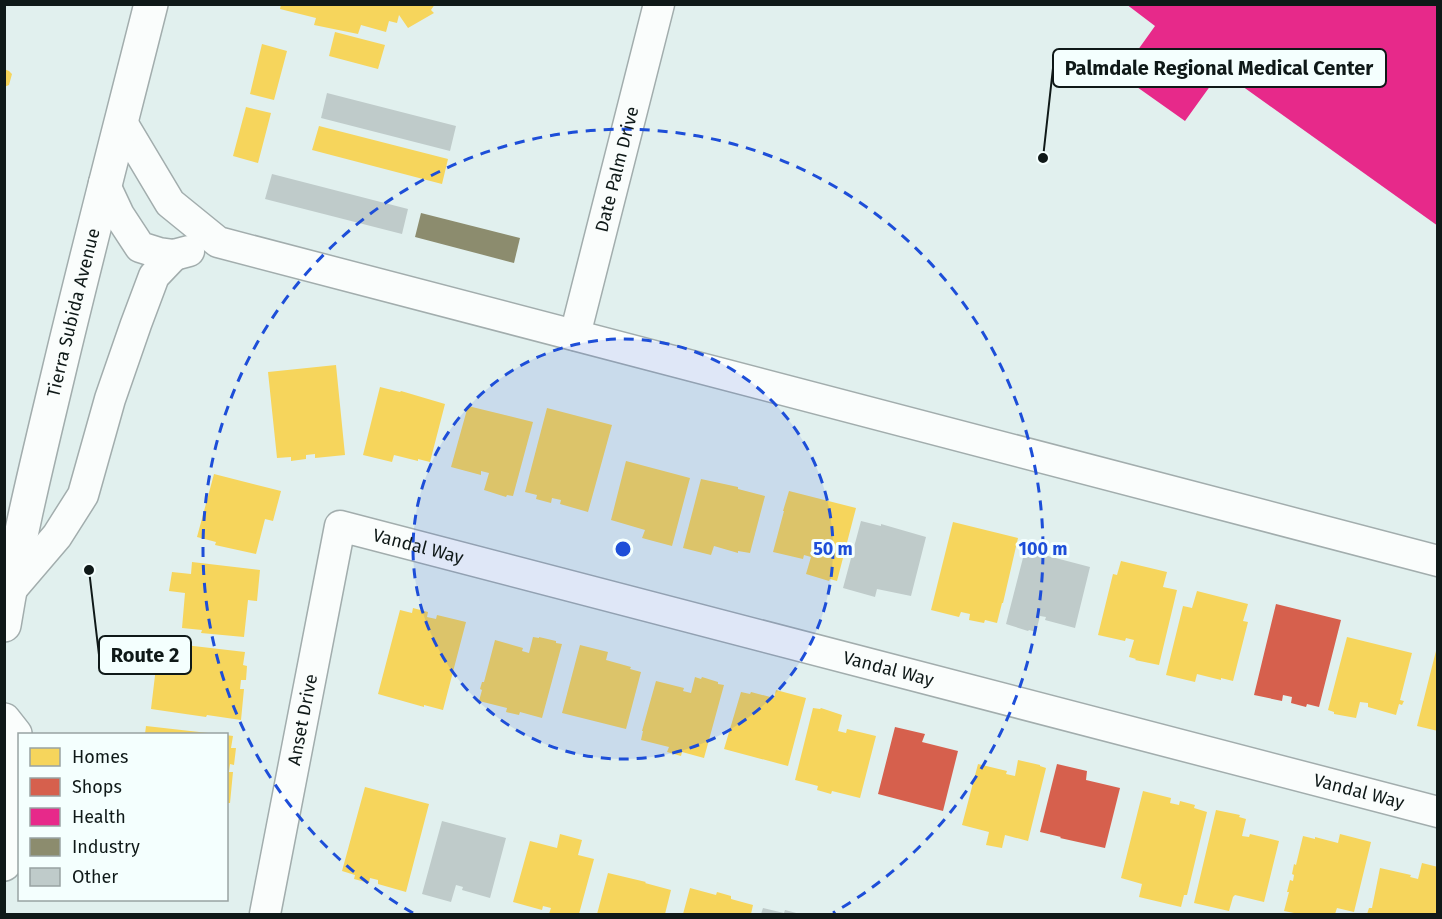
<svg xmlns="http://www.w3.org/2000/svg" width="1442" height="919" viewBox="0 0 1442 919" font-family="'Fira Sans',sans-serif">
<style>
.homes{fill:#f6d55c}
.shops{fill:#d6604d}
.health{fill:#e7298a}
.industry{fill:#8c8c6e}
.building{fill:#bfcbca}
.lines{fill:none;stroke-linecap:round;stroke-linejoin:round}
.minor-casing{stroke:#a2adad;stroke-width:33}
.secondary-casing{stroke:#a2adad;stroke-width:36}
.minor{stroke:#fafdfc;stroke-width:30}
.secondary{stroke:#fafdfc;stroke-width:33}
.ring{fill:none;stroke:#1d4ed8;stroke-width:3;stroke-dasharray:10 8}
.labels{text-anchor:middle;stroke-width:6;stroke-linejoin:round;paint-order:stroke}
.street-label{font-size:18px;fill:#0f1918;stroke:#f4fffe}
.centre{fill:#1d4ed8;stroke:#f4fffe;stroke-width:3}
.ring-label{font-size:18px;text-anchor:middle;font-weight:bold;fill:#1d4ed8;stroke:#f4fffe;stroke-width:6;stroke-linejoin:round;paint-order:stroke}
.leader{fill:none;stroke:#0f1918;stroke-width:2}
.callout-dot{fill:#0f1918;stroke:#f4fffe;stroke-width:2}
.callout{fill:#f4fffe;stroke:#0f1918;stroke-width:2}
.callout-label{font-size:20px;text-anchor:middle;font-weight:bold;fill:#0f1918}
</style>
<rect width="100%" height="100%" fill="#e1f0ee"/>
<path class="homes" d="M281,4H435L431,10L434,13L408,28L399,15L397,23L389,21L386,32L361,25L358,34L314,25L316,18L280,9Z
M335,32L385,45L378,69L329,56Z
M262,44L287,51L274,100L250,94Z
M4,69L9,71L12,74L9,85L4,87Z
M246,107L271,113L258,163L233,156Z
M319,126L448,159L442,184L312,150Z
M336,365L345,455L315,458V454L306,455V459L291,461V457L277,458L268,372Z
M380,387L400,392L401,391L445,404L430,462L418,459V461L394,455L392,462L363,455Z
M468,406L533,422L513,496L507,495L506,497L484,490L489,473L481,471V475L451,467Z
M547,408L612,425L588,512L560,504L561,500L552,498L551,503L536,499L537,495L525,492Z
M626,461L690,478L672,546L642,538L645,530L611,520Z
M214,474L281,491L273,521L265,519L256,554L215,545L216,542L197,537Z
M701,479L738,487V489L765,496L750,553L738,551V553L714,546L711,555L683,548Z
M789,491L856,508L837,581L830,579L829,581L806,574L811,557L804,555L803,559L773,552L784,511H783Z
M953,522L1018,538L1003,603H1002L997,623L985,620L984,623L969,620L970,614L961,612L959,617L931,610Z
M1121,561L1167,572L1163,587L1177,590L1159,665L1135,660L1136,659L1129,657L1134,640L1126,638L1125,641L1098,635L1113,574L1117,575Z
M192,562L260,570L257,601L248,600L244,637L201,633L202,630L182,628L185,593L169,591L172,572L191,574Z
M1197,591L1248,604L1243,621L1248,622L1233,681L1221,678V680L1197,674L1195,682L1166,675L1183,606L1192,608Z
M413,608L428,612L427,617L436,619L437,615L466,622L443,710L424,705V707L378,694L400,610L412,613Z
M533,637L539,638V637L556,641V643L562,644L542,718L520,712L519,715L506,712L507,708L479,701L482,690L480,689L482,682H484L495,640L523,648L522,651L529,653Z
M1347,637L1412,653L1400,700L1404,701L1402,705L1399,704L1396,715L1368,707V703L1360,702L1356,718L1334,714V712L1328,710Z
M159,642L245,652L243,665L247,666L246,680H241L240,689H244L241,720L207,715L206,717L151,709Z
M580,645L608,652L606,660L631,667L630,669L641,672L626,729L562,713Z
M1437,647H1438V731L1417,726Z
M695,677L701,679L702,677L718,682V684L724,685L704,758L682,752L681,756L667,752L669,747L641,740L643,731H642L656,681L684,688L683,691L691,693Z
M776,690L806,698L788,766L724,749L741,692L750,694L751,692L774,698Z
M813,708L820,709L821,708L842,715L838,731L846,733L847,729L876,736L860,798L832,791L831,794L817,790L818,786L795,780Z
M146,726L208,733V734H145Z
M226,735L233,736L231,748H236L234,765L230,764L229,772H233L230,803H226Z
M1018,760L1040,765V766L1046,768L1028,841L1005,835L1002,848L986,845L989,832L962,825L978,764L1007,771L1006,774L1015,776Z
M365,787L429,804L406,892L378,884V880L370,878L369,883L354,879L355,875L342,871Z
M1143,791L1171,798L1170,803L1179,805L1180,801L1195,805L1194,808L1207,812L1187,895H1184L1181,907L1139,897L1142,884L1121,878Z
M1216,810L1240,815L1239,817L1246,819L1242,836L1249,837L1250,834L1279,841L1264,902L1235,895L1233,897L1229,911L1194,903Z
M560,834L582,840L578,855L594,859L579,914H549L551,908L543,906L542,910L513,902L530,841L557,848Z
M1340,834L1371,842L1354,912L1337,908L1335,914H1299L1284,911L1289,892H1287L1290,880L1293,881L1294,875L1292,874L1294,864L1296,865L1303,836L1315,839V837L1338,843Z
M1422,863L1438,867V914H1367L1369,908H1372L1380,868L1411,875L1410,877L1418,879Z
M608,873L646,882L645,883L671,890L665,914H597Z
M690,888L716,895L717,892L731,896V899L753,905L751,914H683Z"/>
<path class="shops" d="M1276,604L1341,620L1319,707L1307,704L1306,707L1291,703L1292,697L1283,695L1282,701L1254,695Z
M895,727L925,734L922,742L958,751L943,811L878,794Z
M1057,764L1087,771L1086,780L1120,788L1105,848L1060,838L1061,837L1040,832Z"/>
<path class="health" d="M1126,4H1438V226L1221,71L1185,121L1120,75L1155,26Z"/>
<path class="industry" d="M421,213L520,238L514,263L415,237Z"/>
<path class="building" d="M327,93L456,126L450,151L321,118Z
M272,174L408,209L402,234L265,199Z
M861,521L881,526V524L926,537L911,596L877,589L875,597L843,588Z
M1025,550L1090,567L1075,628L1045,620L1046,617L1040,616L1036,632L1029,630L1028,631L1006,624Z
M442,821L506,838L490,898L462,890L463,887L456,885L451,902L422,894Z
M763,908L784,913L785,910L800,914H761Z"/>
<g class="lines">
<defs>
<g id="minor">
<path d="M121,121L170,203L218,242L1438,561"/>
<path d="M104,183L119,215L140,247L159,253L174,255L189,251"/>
<path id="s1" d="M575,335L659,4"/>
<path d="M10,591L57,536L83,495L110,399L136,324L154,276L174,255"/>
<path id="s2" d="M265,914L340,526L1438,812"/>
</g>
<g id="secondary">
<path id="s3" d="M4,625C18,539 39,455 59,371C88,249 120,127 151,4"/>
<path d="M4,720L15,734L4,864"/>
</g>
</defs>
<use href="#minor" class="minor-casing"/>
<use href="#secondary" class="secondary-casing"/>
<use href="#minor" class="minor"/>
<use href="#secondary" class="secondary"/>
</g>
<circle cx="623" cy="549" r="210" fill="#1d4ed8" fill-opacity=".12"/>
<g class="ring">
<circle cx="623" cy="549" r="210"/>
<path d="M413 913A420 420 0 1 1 833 913"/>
</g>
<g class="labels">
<g class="street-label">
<text dy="6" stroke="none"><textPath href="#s1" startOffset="171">Date Palm Drive</textPath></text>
<text dy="6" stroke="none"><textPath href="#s3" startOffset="320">Tierra Subida Avenue</textPath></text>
<text dy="6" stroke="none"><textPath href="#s2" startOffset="476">Vandal Way</textPath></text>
<text dy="6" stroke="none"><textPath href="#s2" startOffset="962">Vandal Way</textPath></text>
<text dy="6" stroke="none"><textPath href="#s2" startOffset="198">Anset Drive</textPath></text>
<text dy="6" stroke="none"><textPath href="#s2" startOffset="1448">Vandal Way</textPath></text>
</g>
</g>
<circle cx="623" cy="549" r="9" class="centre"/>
<g class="ring-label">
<text x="833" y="555">50 m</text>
<text x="1043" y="555">100 m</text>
</g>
<path class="leader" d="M1043 158L1053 68M89 570L99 655"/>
<g class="callout-dot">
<circle cx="1043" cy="158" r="6"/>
<circle cx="89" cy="570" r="6"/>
</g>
<g class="callout">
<rect x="1053" y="49" width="333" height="38" rx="6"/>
<rect x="99" y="636" width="92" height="38" rx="6"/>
</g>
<g class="callout-label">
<text x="1219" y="75">Palmdale Regional Medical Center</text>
<text x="145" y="662">Route 2</text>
</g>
<rect width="1442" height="919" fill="none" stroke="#0f1918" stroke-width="12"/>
<rect x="18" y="733" width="210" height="168" fill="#f4fffe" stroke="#98a3a2" stroke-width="1.5"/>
<rect x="30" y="748" width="30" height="18" fill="#f6d55c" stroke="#98a3a2" stroke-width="1.5"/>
<text x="72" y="763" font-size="18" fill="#0f1918">Homes</text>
<rect x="30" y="778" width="30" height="18" fill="#d6604d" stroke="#98a3a2" stroke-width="1.5"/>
<text x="72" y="793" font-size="18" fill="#0f1918">Shops</text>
<rect x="30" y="808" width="30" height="18" fill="#e7298a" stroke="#98a3a2" stroke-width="1.5"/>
<text x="72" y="823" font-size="18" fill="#0f1918">Health</text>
<rect x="30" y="838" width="30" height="18" fill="#8c8c6e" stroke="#98a3a2" stroke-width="1.5"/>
<text x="72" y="853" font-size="18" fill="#0f1918">Industry</text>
<rect x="30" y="868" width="30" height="18" fill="#bfcbca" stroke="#98a3a2" stroke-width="1.5"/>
<text x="72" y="883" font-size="18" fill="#0f1918">Other</text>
</svg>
